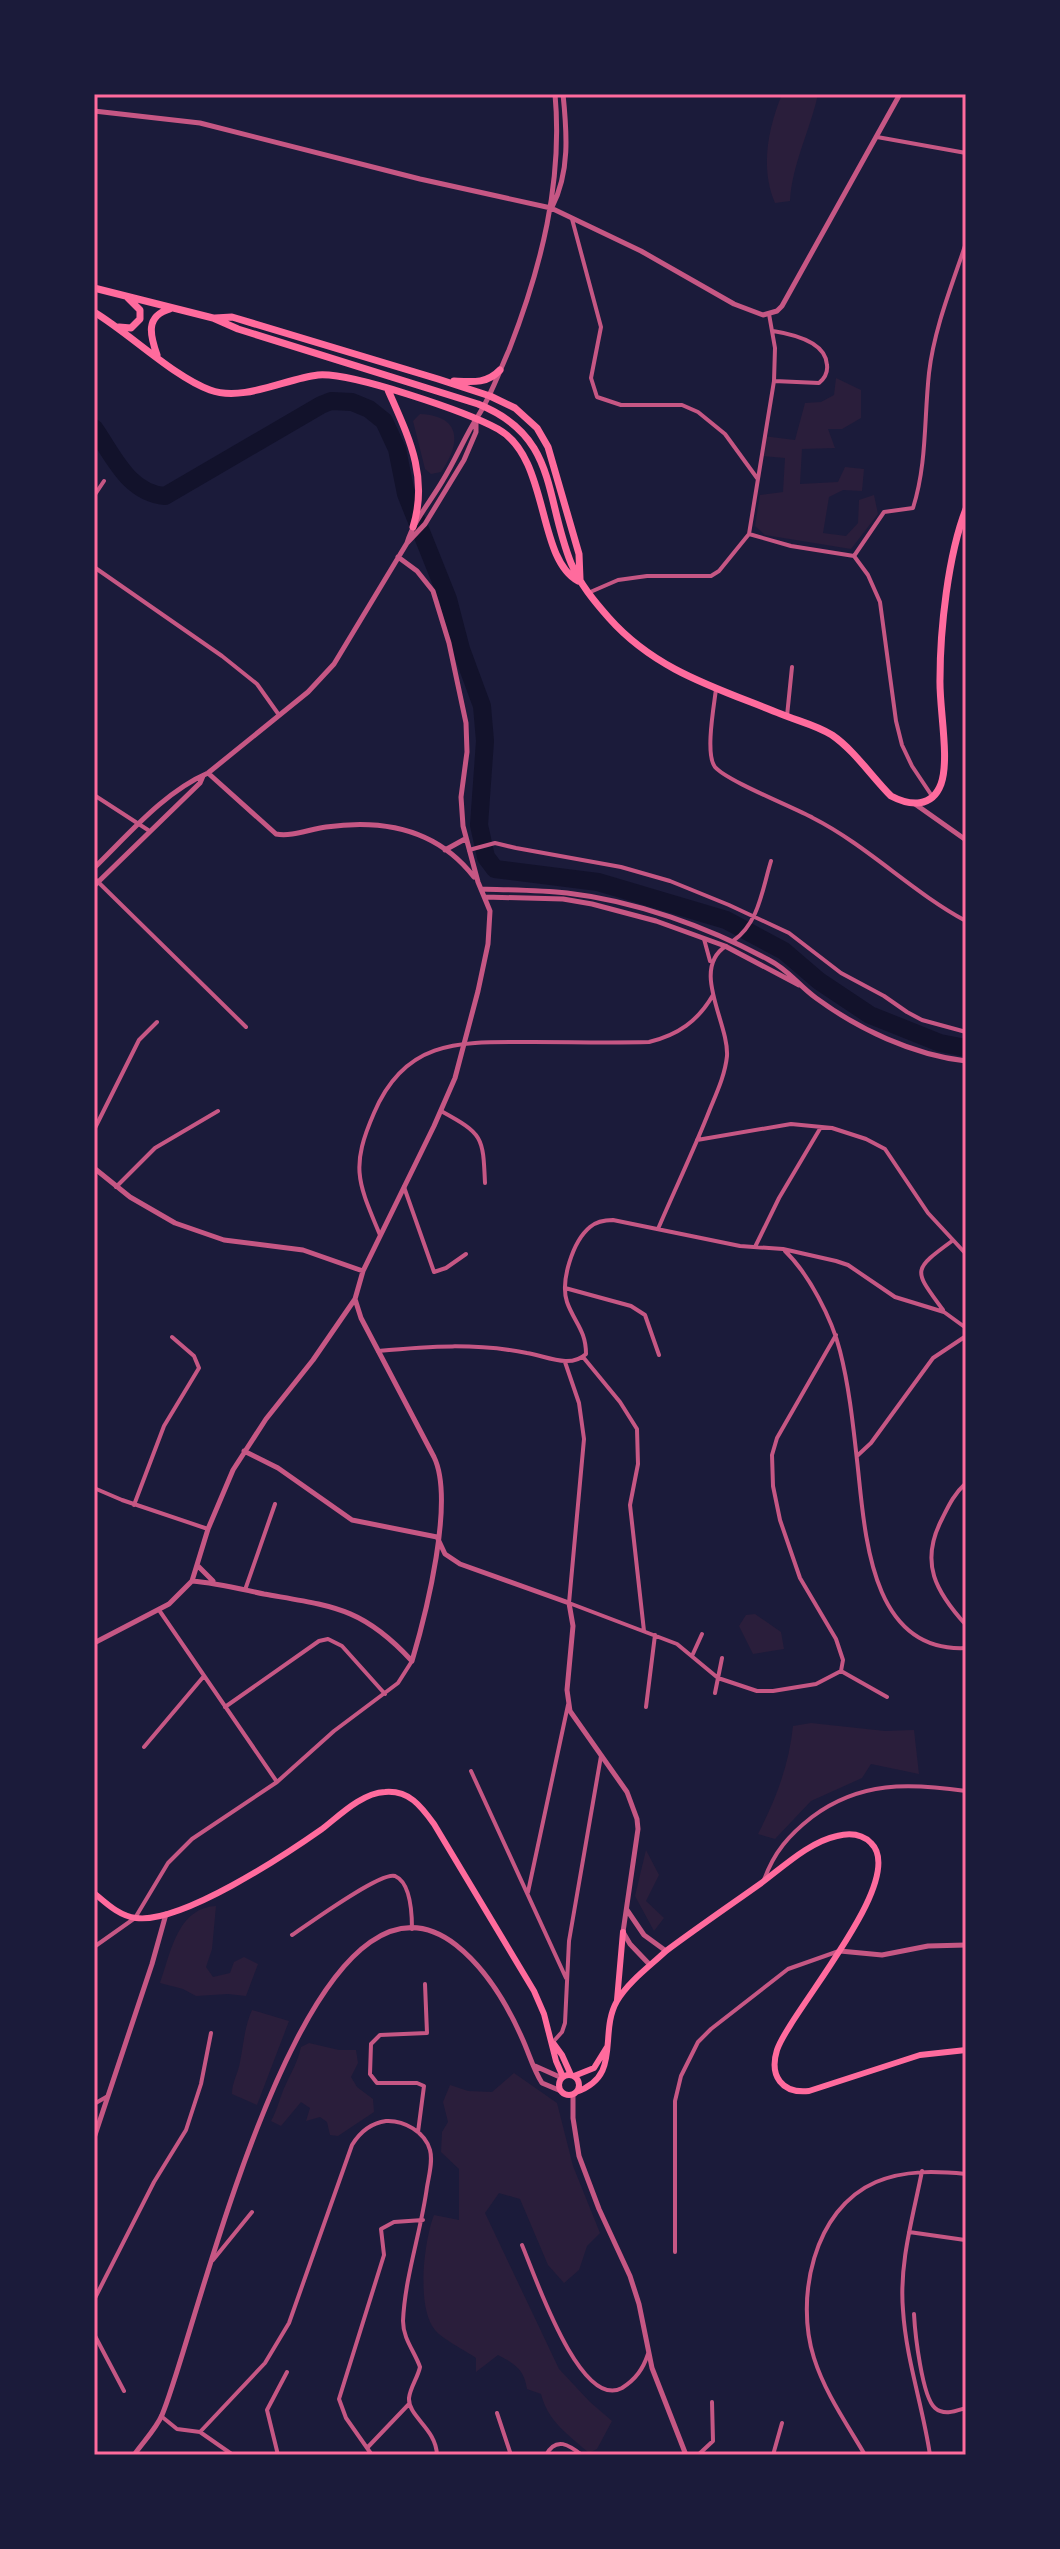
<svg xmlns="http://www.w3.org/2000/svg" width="1060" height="2549" viewBox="0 0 1060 2549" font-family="'Public Sans',sans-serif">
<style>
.green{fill:#2a1e3b}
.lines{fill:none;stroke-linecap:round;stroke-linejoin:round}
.river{stroke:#12122b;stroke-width:18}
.minor{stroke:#c65784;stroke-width:4}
.tertiary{stroke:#c65784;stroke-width:5}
.secondary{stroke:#ff6b9d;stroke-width:6}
.trunk{stroke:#ff6b9d;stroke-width:7}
.neatline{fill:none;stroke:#ff6b9d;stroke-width:3}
</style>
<rect width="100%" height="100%" fill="#1b1b3a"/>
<path class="green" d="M782,94H818C810,131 792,164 790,201L775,203C760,168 768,129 782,94Z
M836,378L861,390V418L842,429H828L835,448L802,449L800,484L838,482L845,467L864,469L862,491L843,490L829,497L823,533L846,536L858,523L859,500L874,495L878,514L851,549L765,535L755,526L760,495L783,492L785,458L761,456L763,436L795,440L805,403L821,402L834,395Z
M420,414C462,416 461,443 441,472L431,474L425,469L413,421Z
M755,1614L781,1632L784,1649L753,1654L739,1626L746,1615Z
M811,1723L885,1731L914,1730L919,1774L871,1764L862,1778L811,1801L775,1839L758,1834C776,1799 789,1765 793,1726Z
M646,1850L659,1875L646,1901L664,1918L654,1931L635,1896Z
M216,1906L212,1949L206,1967L213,1977L230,1973L234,1962L244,1957L258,1964L246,1996L228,1994L196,1996L183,1989L160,1983C171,1953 177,1908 216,1906Z
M252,2010L289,2021L257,2105L232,2094C232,2082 238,2074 240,2062C244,2043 244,2028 252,2010Z
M309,2043L339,2050H356L358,2063L351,2077L357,2087L373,2099L374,2112L338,2136L330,2135L327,2122L320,2117L306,2121L310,2108L301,2102L281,2126L271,2121C278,2109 280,2096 286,2084C292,2071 298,2061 301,2047Z
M514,2073L557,2103L573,2166L600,2233L587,2246L579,2270L564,2283L548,2265L520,2199L499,2193L485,2213L559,2369L590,2402L612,2421L597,2449L589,2453C569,2435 548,2422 541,2394L527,2389C524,2369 515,2364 498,2355L476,2372V2358C466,2351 441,2338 435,2330C416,2307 424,2241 434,2215L459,2220V2169L441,2152L442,2132L448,2122L443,2102L450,2085L468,2091L492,2092Z"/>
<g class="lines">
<path class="river" d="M94,428C113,455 128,493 165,496L321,405L331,401L352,402L369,409L384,421L397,449L406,494L448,599L461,649L482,706L485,741L479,825L486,857L495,869L598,882L726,920L784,951L819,981L870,1015L940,1043L966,1048"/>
<path class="minor" d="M877,137L966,153
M572,219L601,327L591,378L597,397L621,405H682L698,412L725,434L757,478
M773,331C792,334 826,341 827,365C828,373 825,378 819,383L774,381
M94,496L104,481
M749,534L791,546L854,556L868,575L880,602L896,721L902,745L912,766L932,796
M854,556L884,512L913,508C927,464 924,419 929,373C934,329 952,285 966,243
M94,567L222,656L257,684L279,715
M588,593L618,580L647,576H711L719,571L749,534L774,381L775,348L769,314
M716,689C714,706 705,754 715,767C727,781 793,807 813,818C868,846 912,892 966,921
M787,716L792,667
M94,795L148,830
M469,850L495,843L516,848L621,867L670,881L729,905L789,933L841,973L884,996L907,1012L922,1020L966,1032
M94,878L246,1027
M704,939L710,961
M733,941C759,923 762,890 771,861
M441,1111C483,1134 483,1136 485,1183
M94,1130L139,1040L157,1022
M697,1140L791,1124L832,1128L866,1139L885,1149L928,1213L966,1254
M116,1187L155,1148L218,1111
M404,1187L434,1272L446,1268L466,1254
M658,1229C675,1189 694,1150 710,1109C717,1092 725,1075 727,1056C729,1023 690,969 726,946
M380,1235C358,1182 350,1168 374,1113C406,1037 463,1042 533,1042C571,1042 610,1043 649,1042C678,1035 698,1021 713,995
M755,1247L779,1198L821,1127
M785,1251C809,1274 832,1319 840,1351C849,1386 853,1424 857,1460C865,1529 868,1653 966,1648
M565,1288L631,1306L645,1315L659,1355
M943,1310C914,1270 911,1271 952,1241
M378,1351C429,1346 476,1343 527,1353C546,1356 570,1369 586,1354C586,1330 574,1322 567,1302C560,1281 573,1241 590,1227C597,1221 604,1220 613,1220L740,1246L783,1249L836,1261L848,1265L895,1297L944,1312L966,1328
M583,1357L620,1402L637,1429L638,1464L630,1505L644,1631
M565,1362L579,1403L584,1439L569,1603L677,1644L718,1678L757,1691H773L816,1684L841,1671L843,1660L836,1639L800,1578L780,1520L773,1486L772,1455L777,1438L836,1335
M857,1456L871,1443L933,1358L966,1336
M94,1457V1456
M966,1483C954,1494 949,1505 942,1519C919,1563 936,1592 966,1625
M94,1488L122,1500L208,1529
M134,1505L164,1426L199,1368L194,1356L172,1337
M245,1590L275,1504
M159,1610L277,1782
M692,1656L702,1634
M841,1671L887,1697
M715,1693L722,1658
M225,1707L319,1641L328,1639L342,1646L385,1694
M646,1707L655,1635
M144,1747L204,1676
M471,1771L566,1978
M764,1880C774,1852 789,1835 812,1817C860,1781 909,1783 966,1791
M528,1892L568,1705
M292,1935C307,1925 381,1871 395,1876C411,1883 412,1915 412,1929
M94,1947L135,1918L168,1863L192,1839L277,1782L334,1731L398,1683L412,1661
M553,2042L562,2032L565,2023L569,1941L601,1756
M94,2104L108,2096
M418,2132L424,2086L417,2083H377L370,2074L371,2044L380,2035L427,2033L425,1984
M922,2171C913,2217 899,2263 903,2310C906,2359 923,2407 930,2455
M909,2232L965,2240
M522,2245C534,2273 580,2411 622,2388C636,2379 643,2369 648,2354
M675,2252V2101L681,2076L698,2042L711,2029L788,1969L839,1951
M213,2260L252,2212
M94,2300L154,2182L186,2130L201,2084L211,2033
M914,2314C915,2333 922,2397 935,2408C944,2416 956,2411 966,2408
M94,2334L124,2391
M497,2413L511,2455
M161,2416L177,2429L200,2432L233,2455
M200,2432L265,2363L289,2323L352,2145C360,2132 371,2123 386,2121C404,2120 425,2132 430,2150C433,2161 429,2175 427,2187C421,2232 405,2276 403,2321C403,2339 415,2352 420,2367C418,2377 410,2388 409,2398C408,2417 436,2428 437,2455
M367,2448L409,2404
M278,2455L267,2410L287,2372
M372,2455L346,2418L339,2399L384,2255L381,2229L394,2222L423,2220
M546,2455C556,2436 569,2445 582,2455
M698,2455L713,2441L712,2402
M773,2455L782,2423
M865,2455C847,2424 825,2393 814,2358C795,2299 813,2209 876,2182C905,2170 935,2171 966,2174"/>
<path class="tertiary" d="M94,111L200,123L420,179L551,208L641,251L734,304L763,315L777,311L782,306L900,94
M552,207C570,172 567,133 563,94
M407,543C414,520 431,501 443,480C456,459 465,436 478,416C491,396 499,372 509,350C541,268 563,182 555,94
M208,773L276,834C292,837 310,829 326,827C382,819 437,829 474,877
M915,804L966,840
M445,850L465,839
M94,868C129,834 164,792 208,773L308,692L334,664L407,543L425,524L464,460L476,432V420
M94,886L200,783L203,776
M482,889C510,890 539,890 567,893C636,901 708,927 769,960C789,970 798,985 816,998C858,1029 913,1055 966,1061
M485,897L563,899L592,904L656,921L725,946L799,985
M94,1168L130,1197L175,1223L224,1240L303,1250L363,1271
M355,1299L361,1318L434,1457C455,1500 426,1614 412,1661
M244,1451L278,1468L352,1520L437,1537L445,1554L460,1564L569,1603L573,1626L567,1690L570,1711L627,1792L637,1819L638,1829L623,1932L630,1944L650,1965
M198,1566L213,1581
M192,1581C217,1583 240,1589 264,1594C332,1606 362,1607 411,1660
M94,1643L169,1604L192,1581L208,1529L233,1470L266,1419L313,1360L355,1299L363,1271L434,1126L455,1078L478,991L488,944L490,911L478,882L463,826L461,797L467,752L466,723L449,643L433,591L417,571L398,557
M627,1910L644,1935L666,1951
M840,1951L882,1955L928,1946L966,1945
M535,2066L562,2078
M573,2094V2118L579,2156L599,2209L630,2276L639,2304L652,2368L686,2455
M94,2138L152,1964L166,1914
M134,2455C143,2442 156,2429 162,2415C196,2338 306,1828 456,1945C485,1968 507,2004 522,2038C529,2053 533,2069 542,2083L561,2091"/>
<path class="secondary" d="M94,1893C106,1903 119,1916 136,1918C181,1924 285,1855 322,1829C340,1815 362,1793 385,1792C409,1790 421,1806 434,1824L534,1991L544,2014L556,2061L563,2077
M617,2000L623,1932
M554,2044L562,2055L571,2075
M559 2085a10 10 0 1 1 20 0a10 10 0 1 1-20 0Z
M574,2076L594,2068L607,2047
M576,2092C623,2076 598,2034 617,2001C628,1982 650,1966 666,1951C697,1928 729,1906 760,1884C783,1867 809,1842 837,1836C849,1833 862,1834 871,1843C909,1879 791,2010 777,2050C769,2076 782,2094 809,2091L920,2055L966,2050"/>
<path class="trunk" d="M94,288L213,318L238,329L478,404C558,436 544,496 571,563C580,584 594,601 609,618C656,671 717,688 781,714C798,721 816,725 832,735C854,750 872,777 891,796C910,806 932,808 941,784C950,759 939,707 940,679C940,630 948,555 966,509
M94,312C129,333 174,377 210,390C243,402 285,379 318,375C351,372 467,412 498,429C550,458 536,558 578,581
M215,318L232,317L438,379L490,396L515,408L537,428L548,447L579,554L580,579
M119,327L131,328L140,319V310L128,298
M157,355C150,335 145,316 170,309
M454,381C472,382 487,384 500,370
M388,390C408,436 429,476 413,527"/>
</g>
<rect width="1060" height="2549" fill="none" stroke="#1b1b3a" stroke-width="192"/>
<rect x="96" y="96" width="868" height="2357" class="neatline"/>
</svg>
